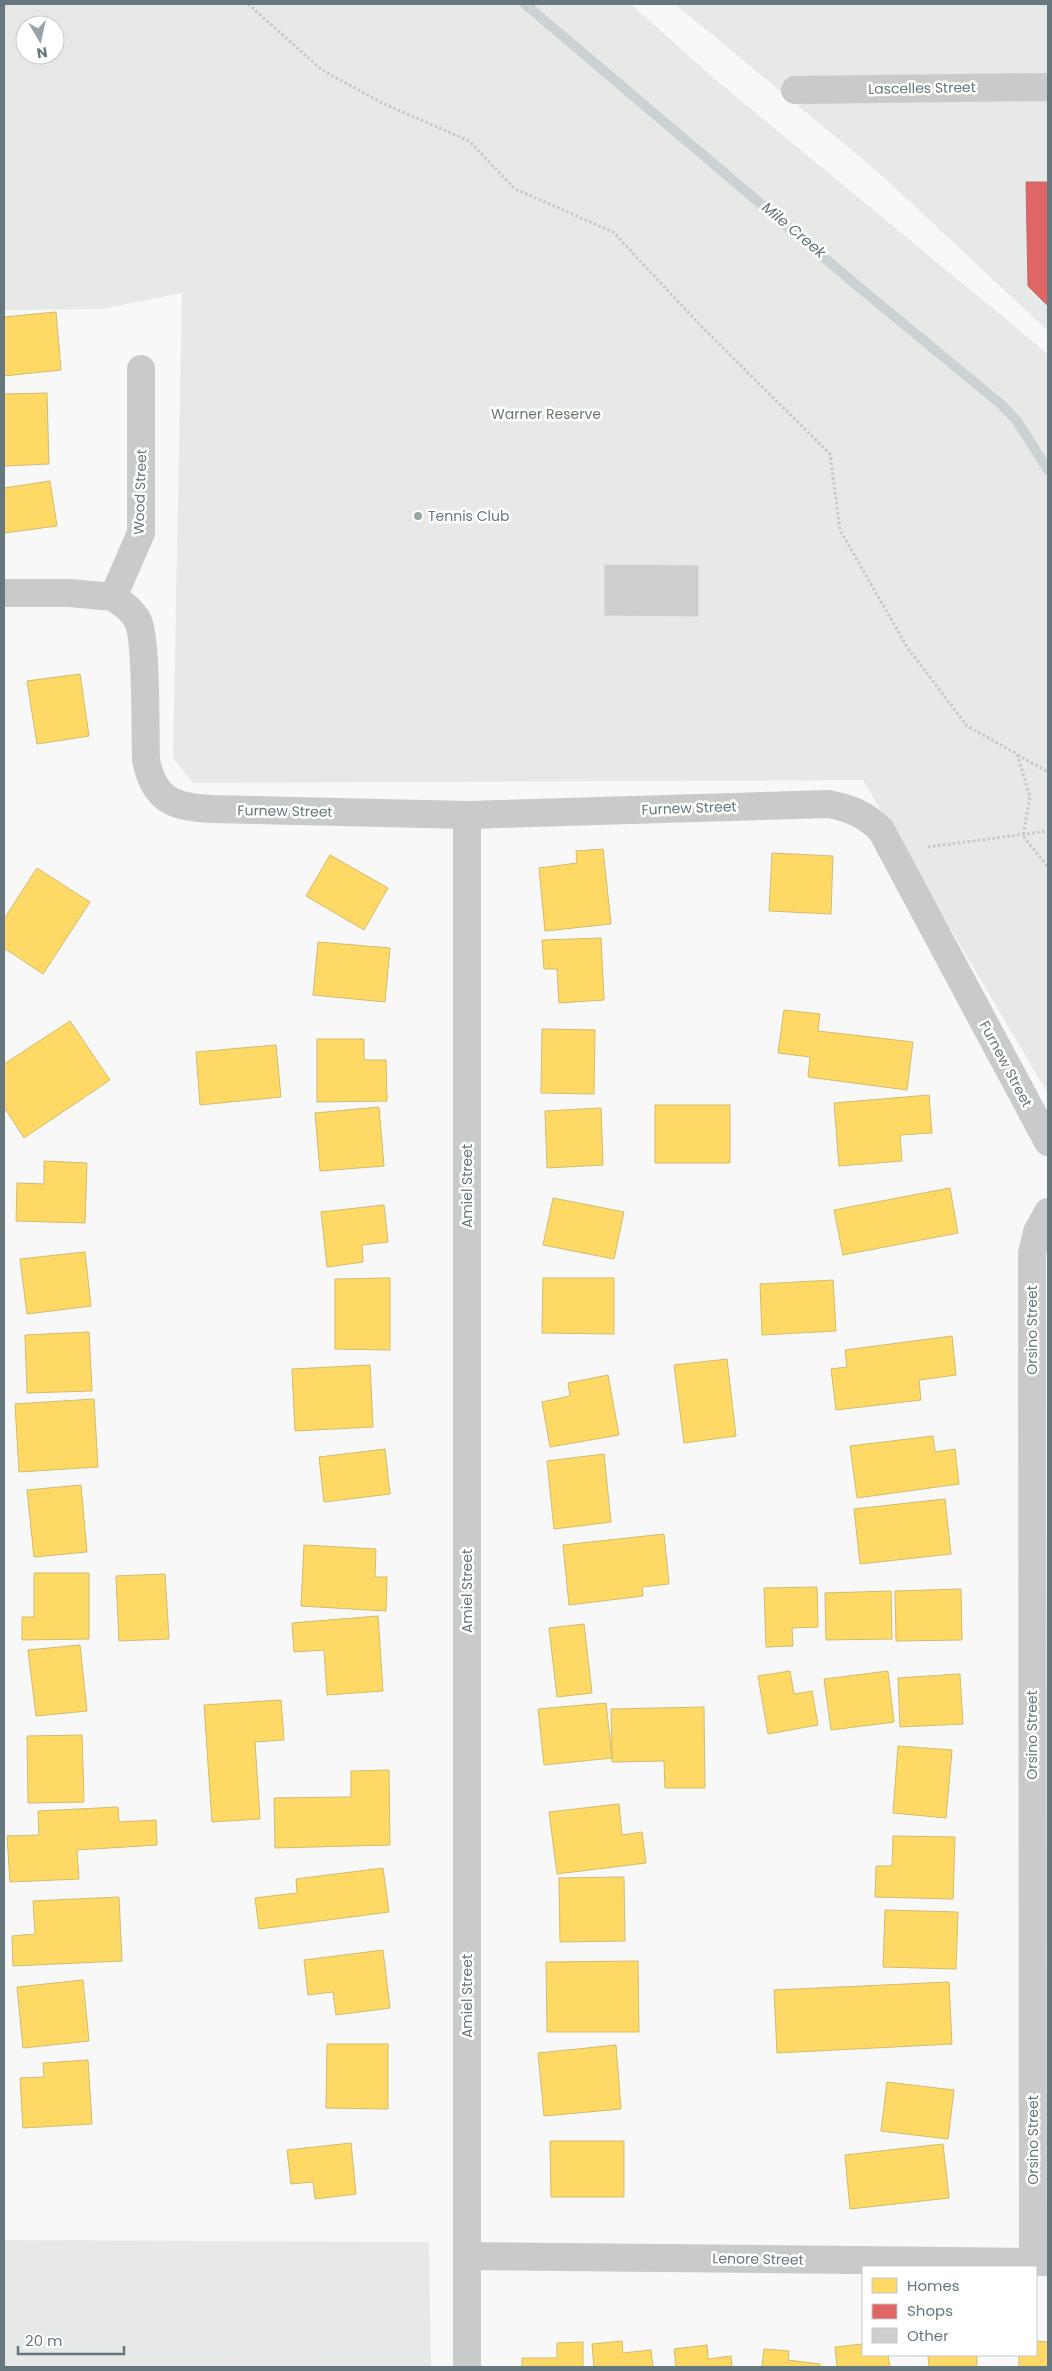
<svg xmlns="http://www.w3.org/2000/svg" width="1052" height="2371" viewBox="0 0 1052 2371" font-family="Poppins,sans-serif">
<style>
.built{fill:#e7e9e8}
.green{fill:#e8e9e6;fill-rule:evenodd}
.homes{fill:#ffd966;stroke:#d1bc6d}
.shops{fill:#e06666;stroke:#bb6b6d}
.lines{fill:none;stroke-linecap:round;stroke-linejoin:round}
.stream{stroke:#cad2d4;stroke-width:10}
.building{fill:#cccecf;stroke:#e8e8e8}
.path{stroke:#c6c8c8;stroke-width:3;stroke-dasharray:2.5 2.5;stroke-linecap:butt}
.street{stroke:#c9cacb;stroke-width:28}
.poi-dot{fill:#99a4a9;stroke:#fff;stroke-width:2}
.labels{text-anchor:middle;stroke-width:5;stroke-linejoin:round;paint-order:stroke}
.street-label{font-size:14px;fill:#66777e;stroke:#fff}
.park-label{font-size:14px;fill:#6a7766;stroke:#fff}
.poi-label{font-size:14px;fill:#66777e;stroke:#fff;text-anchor:start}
.water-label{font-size:15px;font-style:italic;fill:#627578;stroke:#fff}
</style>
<rect width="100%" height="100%" fill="#f8f8f8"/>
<path class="built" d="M675,4H1048V331L877,171Z
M4,2240L429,2242L431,2367H4Z"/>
<path class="green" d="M4,4H631L711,76L1048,354V1094L863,780L193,783L173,758L182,293L102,309L4,310ZM25,25H55V55H25Z
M210,2273L330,2282L328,2299L209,2290Z
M316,2338V2367H234V2340Z"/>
<path class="homes" d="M56,312L61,370L4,376V317Z
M47,393L49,464L4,466V394Z
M50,481L57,526L4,533V488Z
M80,674L89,736L37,744L27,681Z
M603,849L611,924L545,931L539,868L577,863L576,851Z
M772,853L833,856L831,914L769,911Z
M330,855L388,888L364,930L306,896Z
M37,868L90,902L43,974L4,948V919Z
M601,938L604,1000L559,1003L557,969H544L542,940Z
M318,942L390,948L385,1002L313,995Z
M784,1010L820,1014L818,1031L913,1042L907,1090L808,1077L810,1057L778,1053Z
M70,1021L110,1080L24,1138L4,1107V1064Z
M542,1029L595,1030L594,1094L541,1093Z
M317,1039H364V1060H386L387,1101L317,1102Z
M276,1045L281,1097L200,1105L196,1052Z
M929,1095L932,1133L900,1135L902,1161L839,1166L834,1103Z
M655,1105H730V1163H655Z
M379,1107L384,1166L320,1171L315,1113Z
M601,1108L603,1165L547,1168L545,1111Z
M44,1161L87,1163L85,1223L16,1221L17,1183L44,1184Z
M950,1188L958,1233L843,1255L834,1210Z
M553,1198L624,1212L614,1259L543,1245Z
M384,1205L388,1242L362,1245L363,1262L327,1267L321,1212Z
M85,1252L91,1306L27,1314L20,1259Z
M390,1278V1350L335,1349V1279Z
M543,1278H614V1334L542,1333Z
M833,1280L836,1331L762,1335L760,1284Z
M89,1332L92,1391L27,1393L25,1335Z
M952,1336L956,1375L919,1380L921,1400L836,1410L831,1369L847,1367L845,1350Z
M727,1359L736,1436L684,1443L674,1365Z
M370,1365L373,1427L295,1431L292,1369Z
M608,1375L619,1435L550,1447L542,1402L570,1396L568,1383Z
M94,1399L98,1467L19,1472L15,1404Z
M933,1436L935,1452L955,1449L959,1484L857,1498L850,1446Z
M385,1449L390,1494L324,1502L319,1457Z
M604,1454L611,1522L554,1529L547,1461Z
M81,1485L87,1552L34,1557L27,1490Z
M945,1499L951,1554L860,1564L854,1509Z
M664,1534L669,1584L642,1587L643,1596L569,1605L563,1545Z
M304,1545L376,1549L375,1577H387L386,1611L301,1606Z
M34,1573H89V1639L22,1640V1617H34Z
M165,1574L169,1639L119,1641L116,1576Z
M817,1587L818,1627L792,1628L793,1646L766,1647L764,1588Z
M961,1589L962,1640L896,1641L895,1591Z
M891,1591L892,1639L826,1640L825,1593Z
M378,1616L383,1691L327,1695L324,1650L294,1652L292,1623Z
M584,1624L592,1693L557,1697L549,1628Z
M80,1645L87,1711L36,1716L28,1650Z
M790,1671L794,1694L812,1691L818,1725L768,1734L758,1676Z
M888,1671L894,1722L831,1730L824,1679Z
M960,1674L963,1724L900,1727L898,1678Z
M281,1700L284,1740L255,1742L260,1819L212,1822L204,1705Z
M606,1703L612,1758L544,1765L538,1709Z
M704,1707L705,1788H665L664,1761L612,1762L611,1709Z
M82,1735L84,1802L28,1803L27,1736Z
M898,1746L952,1750L946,1818L893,1813Z
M389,1770L390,1845L275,1848L274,1798L351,1797V1771Z
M619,1804L622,1835L642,1832L646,1863L557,1874L549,1812Z
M118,1807L119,1822L156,1820L157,1845L77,1850L79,1879L10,1882L7,1836L39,1835L38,1811Z
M893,1836L955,1837L953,1899L875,1897L876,1866H892Z
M383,1868L389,1912L259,1929L255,1898L297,1893L296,1879Z
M624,1877L625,1941L560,1942L559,1878Z
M119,1897L122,1961L13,1966L12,1936L35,1934L33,1901Z
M885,1910L958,1912L956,1969L883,1967Z
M383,1950L390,2008L336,2015L333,1992L308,1995L304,1960Z
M638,1961L639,2032H547L546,1962Z
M83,1980L89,2041L23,2048L17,1987Z
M949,1982L952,2044L777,2053L774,1990Z
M327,2044H388V2109L326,2108Z
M616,2045L621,2109L544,2116L538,2053Z
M88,2060L92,2124L23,2128L20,2078L44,2077L43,2063Z
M887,2082L954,2090L948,2139L881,2131Z
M550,2141H624V2197H551Z
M351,2143L356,2194L315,2199L313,2182L291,2184L287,2150Z
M943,2144L949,2198L850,2209L845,2155Z
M622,2341L623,2353L651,2350L653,2367H594L592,2344Z
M1036,2341L1048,2342V2367H1019V2355H1036Z
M583,2342V2367H522V2358H557V2343Z
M863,2344V2355H888L890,2367H837L835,2347Z
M707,2345L708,2359L731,2356L732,2367H676L674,2349Z
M764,2349L789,2351L788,2360L820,2364V2367H762Z
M928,2355H977V2367H929Z"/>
<path class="shops" d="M1026,182H1048V306L1028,286Z"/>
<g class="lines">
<path class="stream" d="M525,4L860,288L1002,405L1017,421L1048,470"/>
</g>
<path class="building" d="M604,564L699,565V617L604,616Z"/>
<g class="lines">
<path class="path" d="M248,4L322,70L380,102L469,141L515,189L613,232L702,327L830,454L840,530L907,647L967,726L1017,754L1030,797L1023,836L1048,867
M1018,755L1048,772
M928,847L1048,831"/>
<path class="street" d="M795,90L1048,87
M141,369V533L113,597C123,604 132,610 138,621C147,640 145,733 146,760C154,800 173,807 211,809L467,815L828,804C850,808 865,814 881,830L1048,1142
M4,593H70L113,597
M467,815V2367
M467,2256L1048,2262
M1033,2261L1032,1253L1037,1232L1048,1212"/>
</g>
<circle class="poi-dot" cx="418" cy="516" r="5"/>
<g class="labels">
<g class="street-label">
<text transform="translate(922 88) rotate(-1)" y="5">Lascelles Street</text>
<text transform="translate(140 492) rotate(-88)" y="5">Wood Street</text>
<text transform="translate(689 808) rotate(-2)" y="5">Furnew Street</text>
<text transform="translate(285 811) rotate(1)" y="5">Furnew Street</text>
<text transform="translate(1006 1064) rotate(62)" y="5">Furnew Street</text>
<text transform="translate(467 1186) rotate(-90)" y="5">Amiel Street</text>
<text transform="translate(1032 1330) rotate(-90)" y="5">Orsino Street</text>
<text transform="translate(467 1591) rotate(-90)" y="5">Amiel Street</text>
<text transform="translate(1032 1735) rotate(-90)" y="5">Orsino Street</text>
<text transform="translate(467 1996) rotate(-90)" y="5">Amiel Street</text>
<text transform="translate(1033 2140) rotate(-90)" y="5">Orsino Street</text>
<text transform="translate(758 2259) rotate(1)" y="5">Lenore Street</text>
</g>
<g class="park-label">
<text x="546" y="419">Warner Reserve</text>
</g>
<g class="poi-label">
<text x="428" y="521">Tennis Club</text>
</g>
<g class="water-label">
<text transform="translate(794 230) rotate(40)" y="5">Mile Creek</text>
</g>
</g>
<rect width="1052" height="2371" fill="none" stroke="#66777e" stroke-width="10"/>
<rect x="862" y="2266" width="175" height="90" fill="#ffffff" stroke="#c2c9cb"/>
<rect x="872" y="2278" width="25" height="15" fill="#ffd966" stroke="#c2c9cb"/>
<text x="907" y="2291" font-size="15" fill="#66777e">Homes</text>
<rect x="872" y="2304" width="25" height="15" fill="#e06666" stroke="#c2c9cb"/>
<text x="907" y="2316" font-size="15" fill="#66777e">Shops</text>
<rect x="872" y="2328" width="25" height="15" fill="#cccecf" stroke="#c2c9cb"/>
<text x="907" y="2341" font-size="15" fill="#66777e">Other</text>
<g transform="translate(40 40) rotate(171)"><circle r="24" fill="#ffffff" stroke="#c2c9cb"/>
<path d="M0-4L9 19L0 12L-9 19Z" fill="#99a4a9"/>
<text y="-8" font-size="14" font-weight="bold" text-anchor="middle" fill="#66777e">N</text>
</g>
<path d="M18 2346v8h106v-8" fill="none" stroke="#66777e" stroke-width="2.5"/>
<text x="25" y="2346" font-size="15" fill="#66777e" stroke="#ffffff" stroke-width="4" paint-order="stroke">20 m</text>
</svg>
